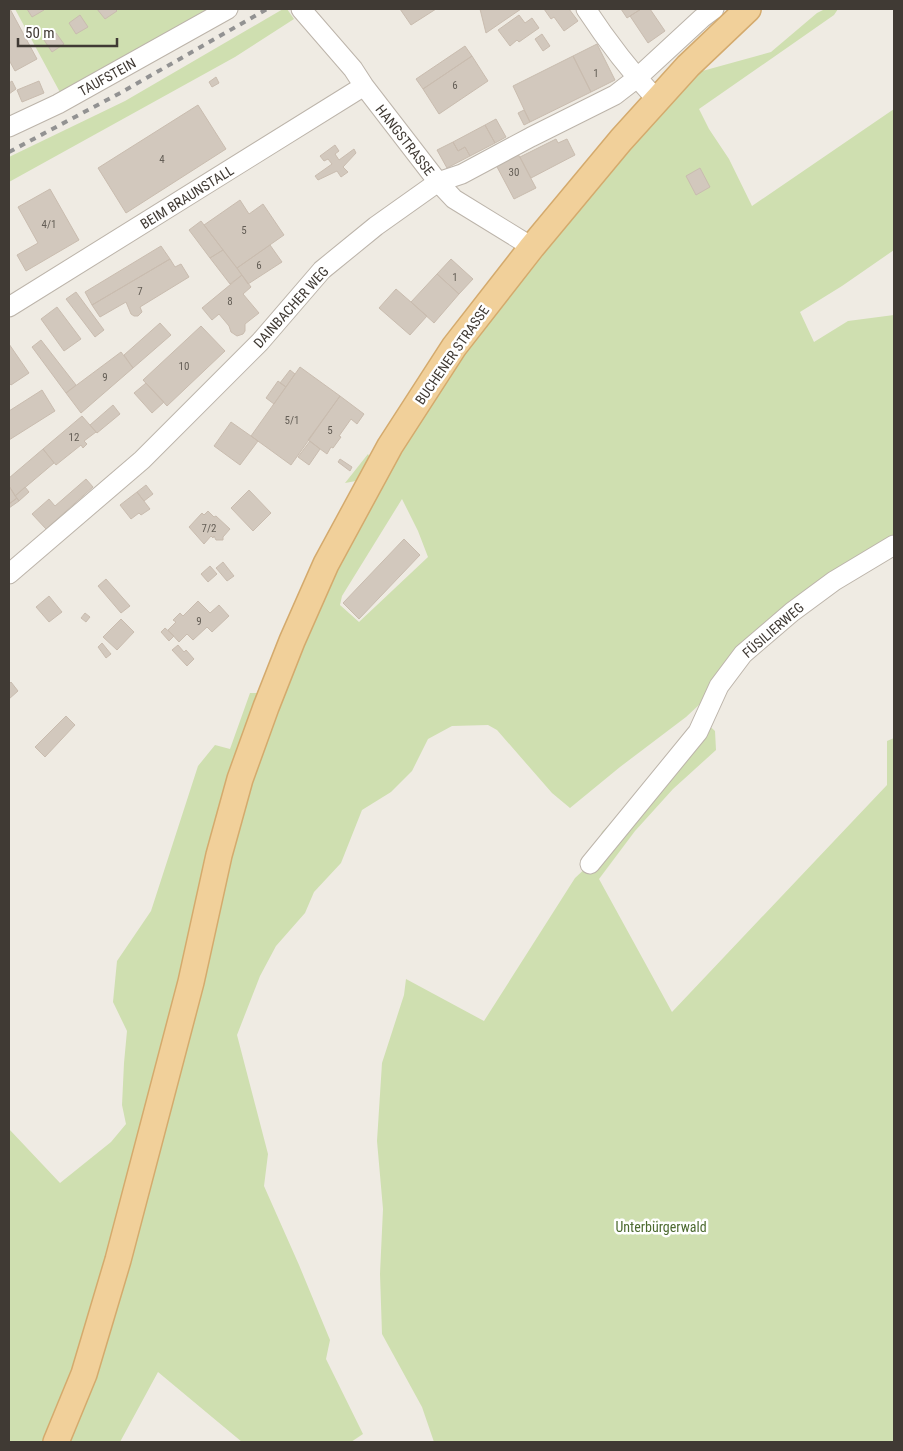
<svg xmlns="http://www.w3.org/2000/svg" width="903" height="1451" viewBox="0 0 903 1451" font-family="'Roboto Condensed',sans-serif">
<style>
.green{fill:#cfdfb0;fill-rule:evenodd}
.building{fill:#d2c8bd;stroke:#c9bcaf}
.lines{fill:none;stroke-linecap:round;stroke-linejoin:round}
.minor-casing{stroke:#bcb4aa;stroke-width:21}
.major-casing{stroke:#d4aa6d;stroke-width:28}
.minor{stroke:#fff;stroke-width:19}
.major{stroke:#f1d09a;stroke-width:25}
.rail{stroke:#929292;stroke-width:4;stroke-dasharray:6 6;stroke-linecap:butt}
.labels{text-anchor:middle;stroke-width:5;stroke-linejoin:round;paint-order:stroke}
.number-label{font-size:11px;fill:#645e56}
.street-label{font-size:14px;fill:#403a34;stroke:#fff}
.park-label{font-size:14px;fill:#4c6a2f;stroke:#fff}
</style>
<rect width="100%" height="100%" fill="#efebe3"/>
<path class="green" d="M15,9H207L62,96Z
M283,9H287L294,19L235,57L9,182V157L125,101Z
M825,9H838L834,15L699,109L709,129L729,159L752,206L894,109V250L842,286L800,312L814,342L848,321L894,315V545L743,654L703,720L715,731L716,750L673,789L635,831L599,879L672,1012L887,785V741L894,738V1442H434L422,1407L382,1334L380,1274L383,1209L377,1141L382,1063L404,995L406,979L484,1021L575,878L590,864L602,832L698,732L700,704L686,717L620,767L570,808L552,793L497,730L488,725L452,726L428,739L412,771L391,792L362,810L341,863L314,892L305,913L276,946L260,976L237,1035L268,1154L264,1186L299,1265L330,1340L326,1359L363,1434L351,1442H242L158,1372L120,1442H9V1129L60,1183L111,1142L126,1124L122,1105L124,1063L127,1031L113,1002L117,961L151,911L198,766L215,745L230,749L250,693H262L329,537L356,481L345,483L368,454L376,469L454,347L695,73L771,52L817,13ZM402,499L418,531L428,557L359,622L340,605L342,596Z"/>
<path class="building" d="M9,9H10L37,59L15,71L9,60Z
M27,9H44V10L32,17Z
M97,9H115L117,11L105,19Z
M400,9H436L411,25Z
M480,9H521L486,33Z
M544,9H569L578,21L564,31L554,17L551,19Z
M621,9H641L627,18Z
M641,9H650L665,31L648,43L630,16Z
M80,15L88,27L76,34L69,23Z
M519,15L525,23L532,18L539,28L519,42L517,40L510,46L498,30Z
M56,33L64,44L52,52L44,40Z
M542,34L550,46L543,51L535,39Z
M597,44L615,80L591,92L573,56Z
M465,46L472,56L423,89L416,79Z
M472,56L488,81L439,114L423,89Z
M573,56L591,92L530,122L513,86Z
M216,77L219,83L212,87L209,82Z
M12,81L16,89L9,94V83Z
M39,81L44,93L22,102L17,90Z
M198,105L226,149L126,213L98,168Z
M524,110L530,122L524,125L518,113Z
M496,119L506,137L495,143L485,125Z
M485,125L495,143L470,156L465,147L458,151L453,142Z
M556,139L558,143L567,139L575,155L531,178L520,157Z
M453,142L458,151L465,147L470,156L447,168L437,150Z
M335,145L339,151L335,154L339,160L354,149L356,153L343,167L348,172L341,177L337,171L318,180L315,176L332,164L328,159L324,161L320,156Z
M518,154L536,188L514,199L496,165Z
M700,168L710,187L696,195L686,176Z
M50,189L79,240L26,271L17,255L38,243L18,207Z
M240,200L249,214L263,204L284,235L237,268L204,225Z
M201,221L223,250L210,258L189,230Z
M270,245L282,262L248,284L237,268Z
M161,246L170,259L92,305L85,292Z
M223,250L242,275L230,284L210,258Z
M170,259L175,267L181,264L189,277L140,307L142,312L138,316H134L131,314L126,302L100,317L92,305Z
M451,259L473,279L459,294L437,274Z
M437,274L459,294L434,323L411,302Z
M242,275L251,287L243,294L259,313L245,324V331L243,334L237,336L231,332L229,326L219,314L212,320L202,308Z
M396,289L427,316L410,335L379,308Z
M76,292L104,330L95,337L66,299Z
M57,307L81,339L64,351L41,319Z
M160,323L171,335L133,368L124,355Z
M201,326L225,351L167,406L143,380Z
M41,340L76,385L66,393L32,347Z
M9,344L29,373L11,385L9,383Z
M121,352L133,368L81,413L66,393Z
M300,367L340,396L291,465L251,436Z
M290,370L295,374L286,387L280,383Z
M278,381L286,387L274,404L266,398Z
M146,383L164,402L152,413L134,393Z
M42,390L55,411L9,440V411Z
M340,396L364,414L357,424L351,419L339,436L341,437L333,448L331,447L327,454L308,440Z
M113,405L120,414L97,433L90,425Z
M82,416L96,432L84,441L87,444L83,448L81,445L56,465L43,449Z
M231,422L258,441L240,465L214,446Z
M310,441L320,449L309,465L298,457Z
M43,449L54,463L15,496L9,486V478Z
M340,459L352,467L350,471L338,462Z
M86,479L93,487L46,529L32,514L49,499L55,506Z
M146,485L153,494L144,501L137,492Z
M9,486L17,498L9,504Z
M25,487L29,492L19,501L15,496Z
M249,490L271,513L253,531L231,508Z
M137,492L150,509L141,515L139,513L131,519L120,505Z
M17,498L19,501L9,508V504Z
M208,511L214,517L216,516L230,529L223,537V540H216L214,536L213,538L211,536L204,544L189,527L202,513L204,515Z
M404,539L420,555L359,619L343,603Z
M223,562L234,576L227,581L216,568Z
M210,566L217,574L208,582L201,574Z
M106,579L130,606L121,613L98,586Z
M49,596L62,612L49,622L36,607Z
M198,601L210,613L219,605L229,616L212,632L207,627L193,640L187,634L179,642L168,630L176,622L173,620L180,613L183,616Z
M85,613L90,617L86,622L81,618Z
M121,619L134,632L117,650L103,637Z
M165,628L174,636L169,641L161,632Z
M102,643L111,654L106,658L98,647Z
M178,645L184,652L186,650L194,659L187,666L172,650Z
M11,682L18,691L9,699V684Z
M66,716L75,725L45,757L35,747Z"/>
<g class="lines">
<defs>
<path id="minor" d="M301,9L353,69L364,86L438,182L454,199L532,247
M586,9C607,41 631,72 657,100
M9,127L58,104L228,9
M9,307L364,86
M9,574L142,460L260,342L322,270L376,226L438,182L462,174L531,137L615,95L637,78L702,18L714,9
M590,864L698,732L719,686L743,654L792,612L834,581L894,545"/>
<path id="major" d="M56,1442L84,1374L118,1260L191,982L219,855L240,779L266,707L292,641L326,564L390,446L454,347L532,247L621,140L688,66L748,9"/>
</defs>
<use href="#minor" class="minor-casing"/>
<use href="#major" class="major-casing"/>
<use href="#minor" class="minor"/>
<use href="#major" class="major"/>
<path class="rail" d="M9,152L122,92L267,9"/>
</g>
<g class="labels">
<g class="number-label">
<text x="596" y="77">1</text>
<text x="455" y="89">6</text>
<text x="162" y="163">4</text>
<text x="514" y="176">30</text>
<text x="49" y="228">4/1</text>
<text x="244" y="234">5</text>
<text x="259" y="269">6</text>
<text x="455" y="281">1</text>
<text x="140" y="295">7</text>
<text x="230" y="305">8</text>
<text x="184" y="370">10</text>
<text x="105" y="381">9</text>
<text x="292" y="424">5/1</text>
<text x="330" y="434">5</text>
<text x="74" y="441">12</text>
<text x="209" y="532">7/2</text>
<text x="199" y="625">9</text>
</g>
<g class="street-label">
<text transform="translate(107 77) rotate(-29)" y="5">TAUFSTEIN</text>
<text transform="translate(405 140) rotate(52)" y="5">HANGSTRASSE</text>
<text transform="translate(187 197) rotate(-32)" y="5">BEIM BRAUNSTALL</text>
<text transform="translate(291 307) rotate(-48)" y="5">DAINBACHER WEG</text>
<text transform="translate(452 355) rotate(-55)" y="5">BUCHENER STRASSE</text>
<text transform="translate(773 630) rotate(-41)" y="5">FÜSILIERWEG</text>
</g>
<g class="park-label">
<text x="661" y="1232">Unterbürgerwald</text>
</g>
</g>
<rect width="903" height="1451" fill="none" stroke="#403a34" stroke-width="20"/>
<path d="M18 38v8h99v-8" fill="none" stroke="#403a34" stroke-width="2.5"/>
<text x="25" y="38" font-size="15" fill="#403a34" stroke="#ffffff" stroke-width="4" paint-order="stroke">50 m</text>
</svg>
